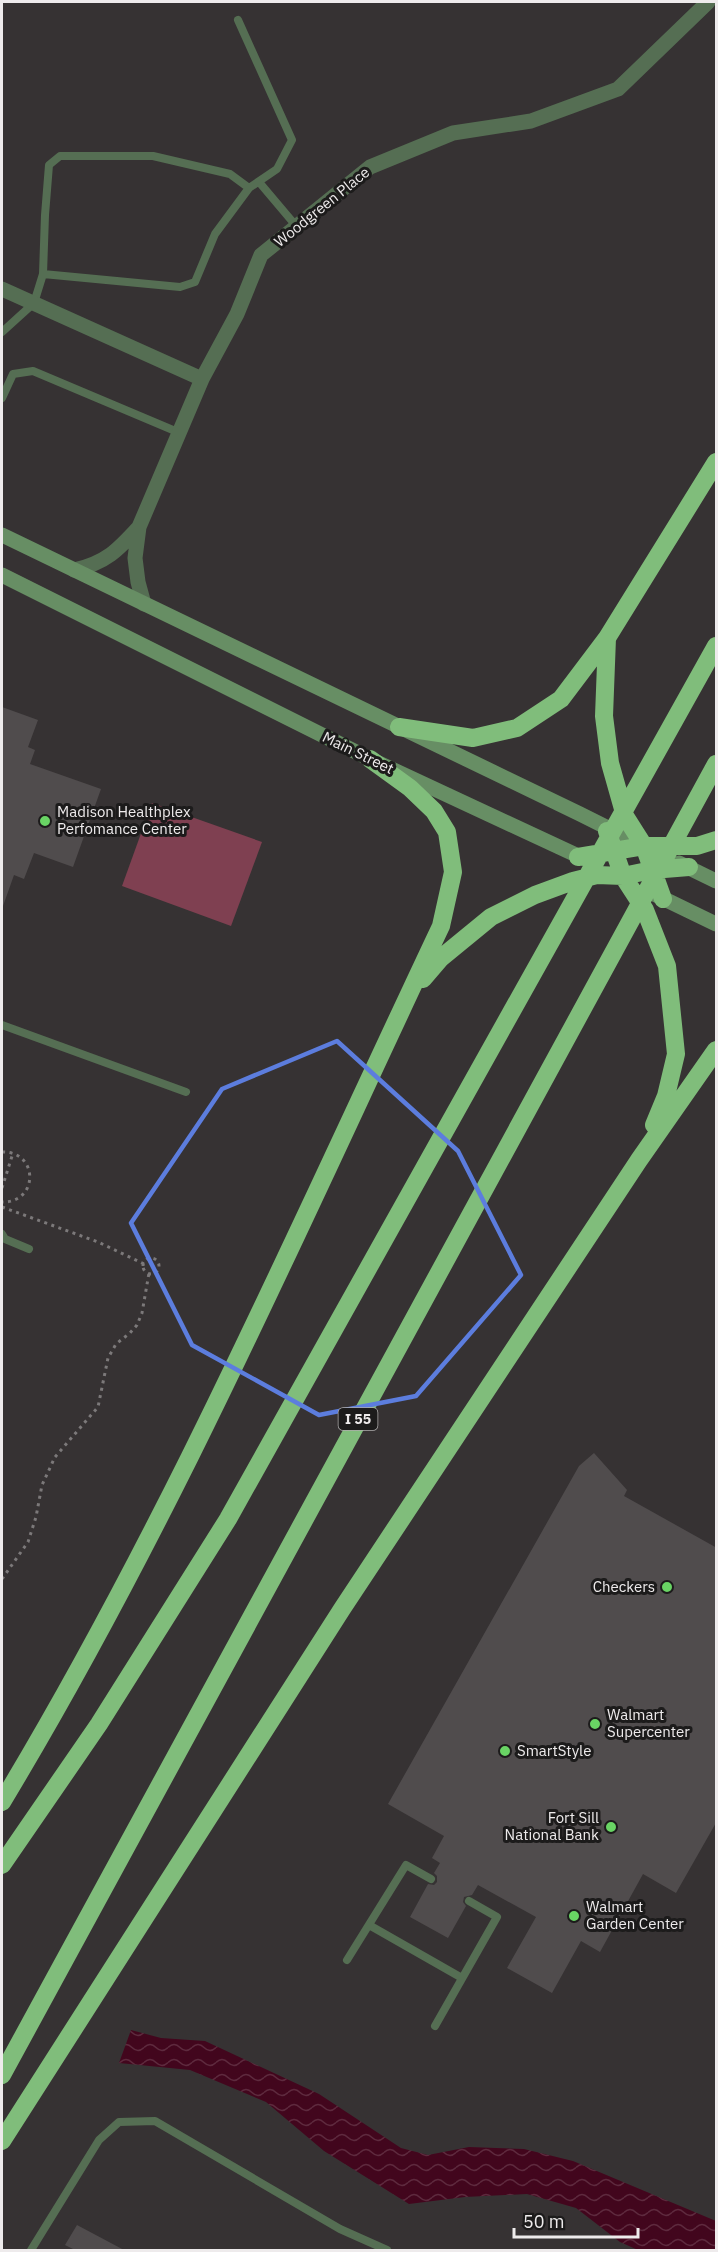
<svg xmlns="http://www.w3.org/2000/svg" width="718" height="2252" viewBox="0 0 718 2252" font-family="'IBM Plex Sans',sans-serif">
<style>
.green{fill:#7f4051}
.water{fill:url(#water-waves)}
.building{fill:#504c4d}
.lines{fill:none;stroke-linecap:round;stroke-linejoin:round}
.path{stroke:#7c797a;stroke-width:3;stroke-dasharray:3 4.5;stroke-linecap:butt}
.lane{stroke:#556e53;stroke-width:8}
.street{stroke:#556e53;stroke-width:15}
.secondary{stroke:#678e64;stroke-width:15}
.highway{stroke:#80bd7b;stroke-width:18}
.marked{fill:none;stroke:#5c7dde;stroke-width:4.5;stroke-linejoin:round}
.poi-dot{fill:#69d464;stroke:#1c1b1b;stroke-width:2}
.labels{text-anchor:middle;stroke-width:6;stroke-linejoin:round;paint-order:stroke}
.shield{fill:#1c1b1b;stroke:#afadad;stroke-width:1.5}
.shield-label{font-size:14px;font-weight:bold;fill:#eeebec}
.street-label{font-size:15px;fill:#eeebec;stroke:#1c1b1b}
.poi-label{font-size:15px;fill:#eeebec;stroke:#1c1b1b;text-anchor:start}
</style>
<defs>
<pattern id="water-waves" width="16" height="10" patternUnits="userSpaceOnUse" patternTransform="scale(1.5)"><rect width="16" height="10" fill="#42061d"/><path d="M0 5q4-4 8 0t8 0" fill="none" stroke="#5e2a3e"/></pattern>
</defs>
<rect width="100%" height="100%" fill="#363233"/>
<path class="green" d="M152,803L262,842L231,926L122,886Z"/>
<path class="water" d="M131,2030L161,2038L205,2041L319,2094L401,2148L428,2155L469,2147L524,2149L573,2161L716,2221V2250H638L620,2242L576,2208L527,2194L465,2197L409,2204L324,2151L266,2102L190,2070L119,2063Z"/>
<path class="building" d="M2,707L38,720L28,747L35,750L30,764L101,789L73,867L34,853L24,879L14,875L3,906Z
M594,1453L627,1490L624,1496L717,1548V1821L676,1893L643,1874L600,1952L581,1941L552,1993L507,1968L536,1917L478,1885L472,1895L464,1897L463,1902L466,1906L448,1938L410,1917L428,1884L434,1885L437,1882V1876L434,1873L440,1863L432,1858L444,1836L388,1804L579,1466Z
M77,2225L124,2250H75L65,2245Z"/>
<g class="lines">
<path class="path" d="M2,1152C39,1151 39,1203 2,1202
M2,1188L13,1153
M2,1207L98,1242L144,1264
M143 1266a8 8 0 1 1 16 0a8 8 0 1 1-16 0Z
M2,1579L28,1542L36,1517L42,1485L55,1457L98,1407L108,1358L116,1344L130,1333L137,1325L142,1313L149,1273"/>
<path class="lane" d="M238,20L292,140L277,169L249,188
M259,182L297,227
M2,332L34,303L43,274L45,215L49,165L60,156H153L230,174L249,188L215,234L195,282L180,287L43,274
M2,398L13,374L33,371L180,433
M2,1025L186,1092
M2,1234L5,1239L29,1249
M369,1925L462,1978
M347,1960L406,1865L431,1879
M435,2026L497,1917L469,1901
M31,2250L99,2140L119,2122L155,2121L340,2229L387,2250"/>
<path class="street" d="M2,289L202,379
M74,570C106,563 118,550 139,527
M144,604L138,582L135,558L139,527L202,379L237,314L261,255L370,167L453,133L531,121L618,89L708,2"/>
<path class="secondary" d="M2,535L580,814L646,847
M2,575L370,759L587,860
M679,863L716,881
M654,894L716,924"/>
<path class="highway" d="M607,638L604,716L610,763L625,816L644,846L663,899
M399,727L473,738L517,728L561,699L607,638L716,462
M607,831L623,876L645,910L667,966L676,1054L666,1096L654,1125
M578,857L644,846H697L716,840
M423,979L441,958L491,917L535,895L573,881L597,875L623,876L652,870L689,867
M2,1802C171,1522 301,1222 441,926L453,872L447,832L434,811L410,788L370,759
M2,1865L99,1724L228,1519L716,646
M2,2075L716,764
M2,2141L342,1609L639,1160L716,1050"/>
</g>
<path class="marked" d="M337,1041L458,1151L521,1275L416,1396L319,1415L192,1345L131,1223L222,1089Z"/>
<g class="poi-dot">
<circle cx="45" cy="821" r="6"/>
<circle cx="667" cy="1587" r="6"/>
<circle cx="595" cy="1724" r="6"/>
<circle cx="505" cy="1751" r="6"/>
<circle cx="611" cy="1827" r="6"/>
<circle cx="574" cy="1916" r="6"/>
</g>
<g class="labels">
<rect class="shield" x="338.5" y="1408" width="39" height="22" rx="4.5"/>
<g class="shield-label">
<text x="358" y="1424">I 55</text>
</g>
<g class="street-label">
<text transform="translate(322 207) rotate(-39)" y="5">Woodgreen Place</text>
<text transform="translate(358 753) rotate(26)" y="5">Main Street</text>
</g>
<g class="poi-label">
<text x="57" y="817">Madison Healthplex<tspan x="57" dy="17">Perfomance Center</tspan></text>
<text x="655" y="1592" text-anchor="end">Checkers</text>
<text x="607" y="1720">Walmart<tspan x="607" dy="17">Supercenter</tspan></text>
<text x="517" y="1756">SmartStyle</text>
<text x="599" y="1823" text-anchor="end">Fort Sill<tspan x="599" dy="17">National Bank</tspan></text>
<text x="586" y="1912">Walmart<tspan x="586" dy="17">Garden Center</tspan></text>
</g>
</g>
<rect width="718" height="2252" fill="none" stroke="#eeebec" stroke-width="6"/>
<path d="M514 2228v9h124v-9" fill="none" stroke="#eeebec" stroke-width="3"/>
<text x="523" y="2228" font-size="18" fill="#eeebec" stroke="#1c1b1b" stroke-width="4.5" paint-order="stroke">50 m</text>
</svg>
